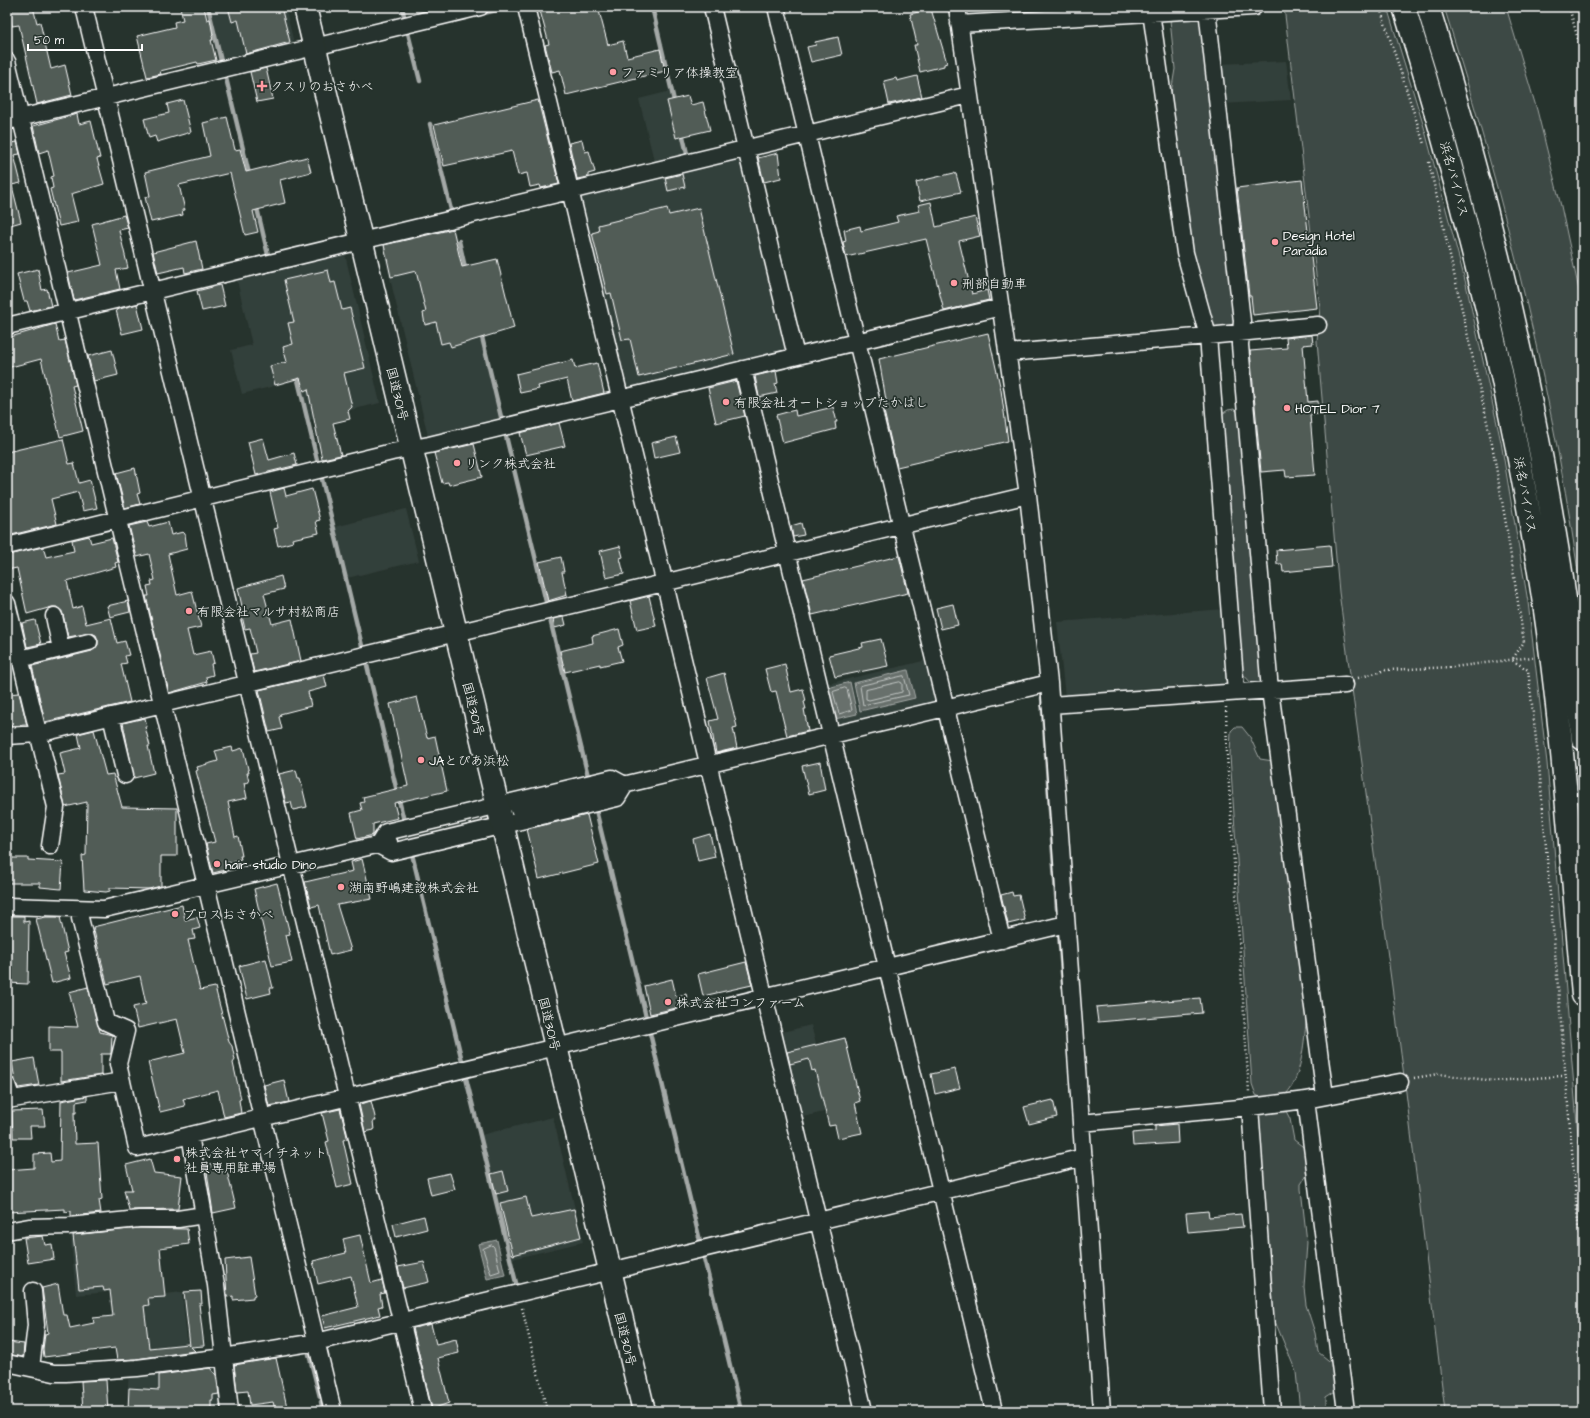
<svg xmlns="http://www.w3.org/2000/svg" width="1590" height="1418" viewBox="0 0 1590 1418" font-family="'Architects Daughter','Klee One',sans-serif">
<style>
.built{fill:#333f3a}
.green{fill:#3e4944;stroke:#9ea4a2}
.water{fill:#67706c;stroke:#a4a9a7}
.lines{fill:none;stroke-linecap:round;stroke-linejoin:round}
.shore{stroke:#c2c6c4;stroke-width:1}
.stream{stroke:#a4a9a7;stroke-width:4.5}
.building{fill:#515c57;stroke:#fff}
.minor-tunnel{stroke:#3c4742;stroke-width:16;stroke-dasharray:16 8;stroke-linecap:butt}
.minor-casing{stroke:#fff;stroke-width:19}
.highway-casing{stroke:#fff;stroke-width:25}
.path{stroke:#fff;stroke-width:2.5;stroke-dasharray:1 3;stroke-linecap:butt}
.minor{stroke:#26332d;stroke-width:16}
.highway{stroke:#26332d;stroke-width:22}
.poi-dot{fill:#ff9aa2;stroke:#26332d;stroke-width:1.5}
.labels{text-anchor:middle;stroke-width:3.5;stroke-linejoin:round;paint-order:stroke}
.poi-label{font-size:13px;fill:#fff;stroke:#26332d;text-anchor:start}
.street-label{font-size:13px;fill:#fff;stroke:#26332d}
</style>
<rect width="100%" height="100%" fill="#26332d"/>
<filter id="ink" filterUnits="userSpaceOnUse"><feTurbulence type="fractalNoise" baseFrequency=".025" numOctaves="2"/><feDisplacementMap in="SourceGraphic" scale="8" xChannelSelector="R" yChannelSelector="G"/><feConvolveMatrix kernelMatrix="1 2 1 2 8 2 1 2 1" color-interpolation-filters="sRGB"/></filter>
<g filter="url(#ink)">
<path class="built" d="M210,7H285L294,43L223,61Z
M1286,61L1291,100L1222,104L1218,64Z
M671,91L687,158L655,165L639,99Z
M742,154L790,353L624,393L576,194Z
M453,224L501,422L429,440L381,241Z
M344,250L380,403L309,420L299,380L242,394L231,350L252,345L236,276Z
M406,509L419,561L347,578L335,527Z
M1224,609L1230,686L1065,697L1057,622Z
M927,660L937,701L832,726L823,685Z
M811,1025L816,1044L845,1037L861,1103L799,1118L778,1033Z
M553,1117L583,1242L512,1259L481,1135Z
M159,1224L166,1294L182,1292L189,1358L144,1364L146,1327L113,1331L109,1292L76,1295L70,1231Z
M218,1361L224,1411H126L129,1372Z"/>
<path class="green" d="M1284,7H1387L1424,127L1466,284L1501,442L1528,602L1547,763L1583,1195V1411H1445L1404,1076L1339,592L1317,341L1320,308Z
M1444,7H1506L1537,110L1561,206L1583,309V607C1556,403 1506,203 1444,7Z
M1197,15L1202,20L1237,321L1232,328L1220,331L1212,326L1191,252L1170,99L1175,69L1170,20L1174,16Z
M1234,409L1240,414L1263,682L1260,684H1252L1242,673L1222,414L1228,410Z
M1235,727H1242L1250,737L1260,759L1273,761L1307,1008C1305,1032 1303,1106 1267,1100C1263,1100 1259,1096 1256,1095L1252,1084L1230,755L1231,731Z
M1278,1108L1286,1111L1290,1119L1294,1140L1306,1149L1309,1172L1301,1184V1189L1307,1242L1304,1288L1306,1305L1315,1333L1318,1352L1333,1364L1337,1390L1326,1397V1411H1300L1296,1372L1272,1314L1257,1125L1259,1115L1267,1109Z"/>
<path class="water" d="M908,670L915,698L860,711L854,683Z
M850,682L857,714L835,719L828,688Z
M497,1240L505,1275L487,1279L478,1244Z"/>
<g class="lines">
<path class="shore" d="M904,676L909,695L863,705L860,686Z
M900,682L902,683V692L869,700L866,699V690Z
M845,688L847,689L852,710L839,714L833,692Z
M492,1245L494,1247L500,1271L491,1274L483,1249Z"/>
<path class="stream" d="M208,7L221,61
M402,7L405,20
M652,7L675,105
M480,14L509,7
M407,29L420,81
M225,74L250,178
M430,124L452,214
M682,132L688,158
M256,204L269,259
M459,241L466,272
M481,333L502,421
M298,380L318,464
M505,432L547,606
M321,475L363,650
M549,615L588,776
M366,661L404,821
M1042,698L1057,909
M596,810L647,1021
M412,854L463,1065
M1059,933L1063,986
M649,1029L701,1245
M465,1074L517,1287
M703,1254L741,1411
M309,1354L320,1397
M321,1402L323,1411"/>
</g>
<path class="building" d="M7,7H33L37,23L40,22L51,69L65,65L72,95L37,104L19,25L12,26Z
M180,7H204L207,20L210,19L213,35L212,36L213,40H211L216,60L198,64L197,62L160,71L161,74L147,77L137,36L175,27L174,22L183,20Z
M228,7H281L290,42L246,54L238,20L232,22Z
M539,7H598L608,45L623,41L627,57L660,49L665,71L566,95L560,70L552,72L545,45L549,44Z
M931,9L947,63L944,64V66L920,72L914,45H917L916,40L910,14Z
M838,37L842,55L811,62L807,47L816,45L815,42Z
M266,68L273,99L257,102L250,72Z
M917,76L922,97L889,104L884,81L896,78L897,81Z
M688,96L691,105L703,102L710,130L676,138L667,101Z
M183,100L191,132L157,142L155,136L149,138L144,119L169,113L167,104Z
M538,100L559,184L541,188L540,185L530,187L527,173L518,175L512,151L444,166L434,125Z
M77,114L79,124L91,121L100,158L97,159L104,184L71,194L78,222L59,226L50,189L53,188L51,177L54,176L48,150L39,153L33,126Z
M227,117L235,150L240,149L246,172L307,157L311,172L280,180L285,203L253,211L258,232L245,235L230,173L179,185L185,210H182L183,215L151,222L145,197L150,196L145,172L210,156L203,123Z
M582,140L585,152L589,151L595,172L588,174V177L577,179L569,143Z
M17,142L20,154L14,155L21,183L7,186V144Z
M778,153L781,178L764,182L758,158Z
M954,173L956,174L961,192L920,201L916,182Z
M682,174L685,187L668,191L665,178Z
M1302,180L1317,308L1253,315L1251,296H1249L1237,188Z
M7,186H12L21,222L7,226Z
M931,202L936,227L975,217L980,236L959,241L972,294L987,290L989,300L944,311L926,239L846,257L843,242L846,241L844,230L860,226L861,231L898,222L896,216L920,211L918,205Z
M667,208L669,215L699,208L734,354L639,377L630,339L622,340L611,293L607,294L592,233L599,231L598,225Z
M124,215L128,228L119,230L128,268L116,270L120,289L74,300L68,273L102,265L92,224Z
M453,229L462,267L497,259L514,328L451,347L449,342L441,344L436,322L425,325L423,313L426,312L416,271L391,277L384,245Z
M196,241L202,269L185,273L184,267L158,273L153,252Z
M38,269L42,290L47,289L51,306L30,311L27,301H24L17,274Z
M328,270L331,283L335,282L342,310L350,308L365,368L344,373L352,407L348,411L350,419L333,423L341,455L322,459L308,389L304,391L300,378L275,385L270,366L287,362L283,347L293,344L288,323L294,322L284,280Z
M220,285L225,306L202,311L197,291Z
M137,304L143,329L122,334L116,310Z
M55,324L59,341L65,340L76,385L72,386L83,431L60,437L41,359L7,368V338Z
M988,333L1001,390L1008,441L897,467L883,407L887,406L879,359Z
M1312,335L1313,344L1303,345L1308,402L1318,401L1319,414L1310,415L1315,475L1286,477L1285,470L1261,472L1250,351L1287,348L1286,338Z
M112,350L118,375L94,381L88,356Z
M573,360L575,368L597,363L604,393L572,401L567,379L538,386L539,389L520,393L516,374Z
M776,371L778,383L775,384L777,393L759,397L755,376Z
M736,381L745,416L716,423L708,388Z
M833,407L837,422H835L836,429L783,443L776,415L795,410L796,416Z
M559,423L565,446L526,455L520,433Z
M676,437L680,452L654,458L651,443Z
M263,438L269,460L294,453L297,465L256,475L248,442Z
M63,439L69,464L74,463L79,483L90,480L97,508L83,511L78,492L51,499L57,524L7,536V452Z
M474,444L482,477L449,485L448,482L442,483L434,453Z
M135,468L140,493L137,494L140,504L125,508L116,473Z
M284,488L286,496L312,489L320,520L316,521L319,533L292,539L293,542L278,546L274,529L278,528L270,492Z
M147,522L149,527L168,522L171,535L183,532L185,534L187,549L168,554L177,595L192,591L201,627L187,630L193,655L211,651L214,663L211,664L213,675L206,677L207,682L169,693L146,596H149L147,586L152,585L151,581L155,580L149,554L137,557L129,526Z
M801,523L804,535L793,537L791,526Z
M89,536L91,543L112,538L118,562L115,563L116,567L67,581L73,609L82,606L86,624L111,618L117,643L125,641L129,655L125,656L127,663L121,664L130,702L45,722L32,666L92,651L98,645V640L96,635L91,633L68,637L63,614L57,607H52L27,614L17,568L7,570V555L43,547L46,557L74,551L72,540Z
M1330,545L1332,567L1283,572L1282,564H1277L1276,550Z
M620,546L623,557L620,558L624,574L606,578L600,551Z
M899,556L908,593L812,615L803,579Z
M561,557L564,572H562L567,595L548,601L539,562Z
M281,576L284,589L264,594L272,624L292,619L301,661L254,672L250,654L256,653L250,628L245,629L241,612L243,611L238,588Z
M649,596L656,626L637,630L630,601Z
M128,601L130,612L110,617L107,606Z
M953,604L958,625L941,629L936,608Z
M564,617L566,625L555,628L553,619Z
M35,620L41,644L27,647L22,623Z
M619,629L623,645L618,647L622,661L600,666V664L565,672L560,651L593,643L592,636Z
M881,639L888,666L835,677L829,655L863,647L862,643Z
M785,664L791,692L803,689L806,701L804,702L806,709H804L808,731L787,736L776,691L771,692L765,669Z
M724,673L737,727L733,728L737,748L716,753L710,721L718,719L707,678Z
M324,675L327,687L308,692L311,706L280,714L281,716L279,717L282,729L269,732L259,690Z
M19,693L27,725L7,726V694Z
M417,697L427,738L435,736L447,791L394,803L398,818L373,824V835L357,839L351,813L362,810L360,803L364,802L363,797L408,786L390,704Z
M145,718L147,727H145L150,746H148L154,773L134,778L123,723Z
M94,730L106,775L113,774L122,807L177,808V856H161V886L149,889L110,888V891L106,892L84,890L82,856L86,855L87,802L65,807L58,775L65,774L60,753L81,748L78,734Z
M232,747L233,751L243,748L249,773H247L249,782L244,783L247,798L228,802L235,837L238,836L242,856H240L241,859L224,864L225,870L213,873L206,844L215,842L196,771L198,770L197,767L218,761L215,751Z
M820,762L825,790L809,794L802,766Z
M296,770L298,778H300L307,807L293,810L291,802L286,803L279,774Z
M587,815L599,864L539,879L527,829Z
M710,834L715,857L698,861L693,839Z
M8,858H28V860L63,862L61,889L40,887V883H8Z
M362,859L372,899L337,905L351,950L330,955L319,905L311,907L305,882L353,871L351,862Z
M277,883L290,934L286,935L292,962L272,966L254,889Z
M1012,892L1013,896L1019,895L1025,920L1008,924L1001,895Z
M182,905L185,920L197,917L200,928L193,930L195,939L188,940L200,990L215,987L229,1042L232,1046L235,1060L233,1063L241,1099L239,1100L241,1113L224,1117L218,1090L183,1099L185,1106L160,1112L148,1062L185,1053L177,1019L138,1028L133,1007L146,1004L140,976L107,984L93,927Z
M11,916H24V922L29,921L28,984L8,983V939Z
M46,917H60L68,952L64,953L71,978L52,983L36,919Z
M266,959L273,988H270L271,993L247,999L239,966Z
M746,962L752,985L703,996L698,974Z
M672,979L676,996L686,994L689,1005L650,1014L644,986Z
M88,987L100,1032L112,1035L111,1054H101V1075L61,1081V1052H49V1026L78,1027L69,992Z
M1200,998L1202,1013L1098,1022L1096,1007Z
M845,1038L860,1101L855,1103L862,1133L838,1138L835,1125L829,1126L815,1070L812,1071L809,1059L790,1064L787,1052Z
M34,1058L39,1085L18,1088L15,1080L12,1062Z
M955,1069L960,1088L935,1094L931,1074Z
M284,1080L289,1102L269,1106L264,1085Z
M87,1096V1100L76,1102V1113H74L75,1144L98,1143L102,1199L99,1200L101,1213L71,1216V1211L65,1212V1209L7,1212V1170L34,1168V1154L50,1153L51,1162L60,1161L61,1101Z
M1053,1100L1057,1117L1029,1124L1024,1107Z
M371,1101L376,1121H373L374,1130L365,1132L359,1104Z
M340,1109L347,1136V1139L343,1140L353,1184L337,1188L326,1142L329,1141L322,1113Z
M43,1110L45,1126H30L31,1138H13L12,1111Z
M1177,1124L1178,1143L1133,1146L1132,1133L1155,1131V1126Z
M150,1159L154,1173L182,1176L178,1209L129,1210L124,1190H132L126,1165Z
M219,1162L222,1172L227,1171L236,1208L213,1213L206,1165Z
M503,1171L508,1191L496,1194L491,1174Z
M450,1173L455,1189L431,1195L427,1178Z
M526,1197L531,1218L574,1209L581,1237L513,1255L500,1203Z
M1208,1211L1209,1217L1241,1214L1243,1227L1188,1232L1186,1213Z
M424,1216L427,1229L396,1237L393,1224Z
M139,1228L187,1229L189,1244L160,1248L165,1297L148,1298L149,1305L144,1306L149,1348L188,1344L190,1346L184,1292L201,1291L202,1304H199L204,1346L191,1347L195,1351L136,1359L117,1360L115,1348L44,1357L43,1349L45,1334L48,1333L42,1288L58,1284L63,1315H67L70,1328L94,1323L93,1318L113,1316L110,1290L104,1291L103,1287L79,1289L73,1235Z
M360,1235L371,1283L382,1280L385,1293L380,1294L382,1306L378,1307L380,1315L325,1328L322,1316L358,1307L351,1276L318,1284L313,1261L346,1253L343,1239Z
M43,1236L45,1245L52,1244L54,1259L28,1263L24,1238Z
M249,1257L255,1295L253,1296V1298L233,1300V1296L227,1297L225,1260Z
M424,1262L429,1282L403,1288L398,1267Z
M431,1324L436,1344L456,1339L459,1353L438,1358L449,1403L432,1409L413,1328Z
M8,1342L24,1344L23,1357L7,1354Z
M276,1358L287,1407L275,1409L273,1402L250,1405L248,1391L237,1392L234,1365Z
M210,1368L216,1375L219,1394L213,1395V1400H211V1411H128L129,1388L159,1390V1375Z
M106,1380L108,1411H83L81,1381Z"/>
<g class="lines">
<path class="minor-tunnel" d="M480,820L519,810"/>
<defs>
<path id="minor" d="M84,7L423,1411
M526,7L864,1411
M712,7L796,356
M776,7L1002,940
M957,7L1028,495L1049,683L1102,1411
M1147,7L1151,12L1185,253L1208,336L1236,692
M1207,9L1242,321L1240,345L1270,690L1325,1096
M959,24L1254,7
M7,61L333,1411
M7,121L480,7
M7,326L969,95
M1007,353L1208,336L1318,325
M743,369L994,1411
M7,546L392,452L429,445L1001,307
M7,603L56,807L50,846
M54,616L61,649
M20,659L89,642
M1050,705L1345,685
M111,716L125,775
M7,736L38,734L1028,495
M612,778L625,785L617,798L391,852L378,845L386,832Z
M519,810L1049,683
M7,906L104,909L389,842
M80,910V918L106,1022L126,1031L118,1064L137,1148L1066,924
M7,1085L12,1099
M7,1100L122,1081
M1306,1100L1346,1411
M1250,1107L1272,1411
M1081,1123L1250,1107L1306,1100L1400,1082
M190,1135L216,1285L230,1411
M7,1231L29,1227L69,1226L139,1219H178L204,1215
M7,1363L54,1373H66L137,1368L224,1357L316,1342L1084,1157
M31,1368L36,1325L33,1291"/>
<path id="highway" d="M305,7L644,1411
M1404,7C1465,201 1512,396 1543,597C1563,729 1571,862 1583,995
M1428,7C1504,248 1556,487 1583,739"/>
</defs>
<use href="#minor" class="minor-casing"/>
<use href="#highway" class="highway-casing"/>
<path class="path" d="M1376,7L1381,11L1424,144
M1569,7L1583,57
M1429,162L1492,444L1506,524L1524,642L1512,660L1528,670L1539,765L1583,1280
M1358,678L1386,670L1453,667L1533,657
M1226,707L1227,755L1249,1092
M1414,1078L1438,1074L1495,1081L1562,1076
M522,1308L547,1411"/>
<use href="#minor" class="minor"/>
<use href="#highway" class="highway"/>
</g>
</g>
<g class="poi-dot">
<circle cx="613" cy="72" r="4"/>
<path d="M260 80h4v4h4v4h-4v4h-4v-4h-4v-4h4z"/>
<circle cx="1275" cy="242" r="4"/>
<circle cx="954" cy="283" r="4"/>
<circle cx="726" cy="402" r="4"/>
<circle cx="1287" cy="408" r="4"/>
<circle cx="457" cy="463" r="4"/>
<circle cx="189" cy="611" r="4"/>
<circle cx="421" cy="760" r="4"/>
<circle cx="217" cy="864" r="4"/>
<circle cx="341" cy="887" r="4"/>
<circle cx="175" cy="914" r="4"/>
<circle cx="668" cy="1002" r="4"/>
<circle cx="177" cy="1159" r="4"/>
</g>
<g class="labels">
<g class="poi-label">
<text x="621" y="77">ファミリア体操教室</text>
<text x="270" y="91">クスリのおさかべ</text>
<text x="1283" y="240">Design Hotel<tspan x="1283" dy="15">Paradia</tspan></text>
<text x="962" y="288">刑部自動車</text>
<text x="734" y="407">有限会社オートショップたかはし</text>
<text x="1295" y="413">HOTEL Dior 7</text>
<text x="465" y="468">リンク株式会社</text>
<text x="197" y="616">有限会社マルサ村松商店</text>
<text x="429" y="765">JAとぴあ浜松</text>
<text x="225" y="869">hair studio Dino</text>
<text x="349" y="892">湖南野嶋建設株式会社</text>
<text x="183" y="919">プロスおさかべ</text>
<text x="676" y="1007">株式会社コンファーム</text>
<text x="185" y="1157">株式会社ヤマイチネット<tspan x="185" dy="15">社員専用駐車場</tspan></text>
</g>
<g class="street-label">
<text transform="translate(1455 179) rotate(75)" y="5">浜名バイパス</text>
<text transform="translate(398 394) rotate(76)" y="5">国道301号</text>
<text transform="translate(1526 495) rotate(80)" y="5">浜名バイパス</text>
<text transform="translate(474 709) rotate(76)" y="5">国道301号</text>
<text transform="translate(550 1024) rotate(76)" y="5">国道301号</text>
<text transform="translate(626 1339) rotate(76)" y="5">国道301号</text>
</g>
</g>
<rect width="1590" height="1418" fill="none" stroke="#26332d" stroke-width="24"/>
<rect x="12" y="12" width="1566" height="1394" fill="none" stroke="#fff" stroke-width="1.5" filter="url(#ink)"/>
<path d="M28 44v6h114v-6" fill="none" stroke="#ffffff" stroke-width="2"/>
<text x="34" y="44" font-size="12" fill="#ffffff" stroke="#26332d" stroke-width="3" paint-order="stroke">50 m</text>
</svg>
